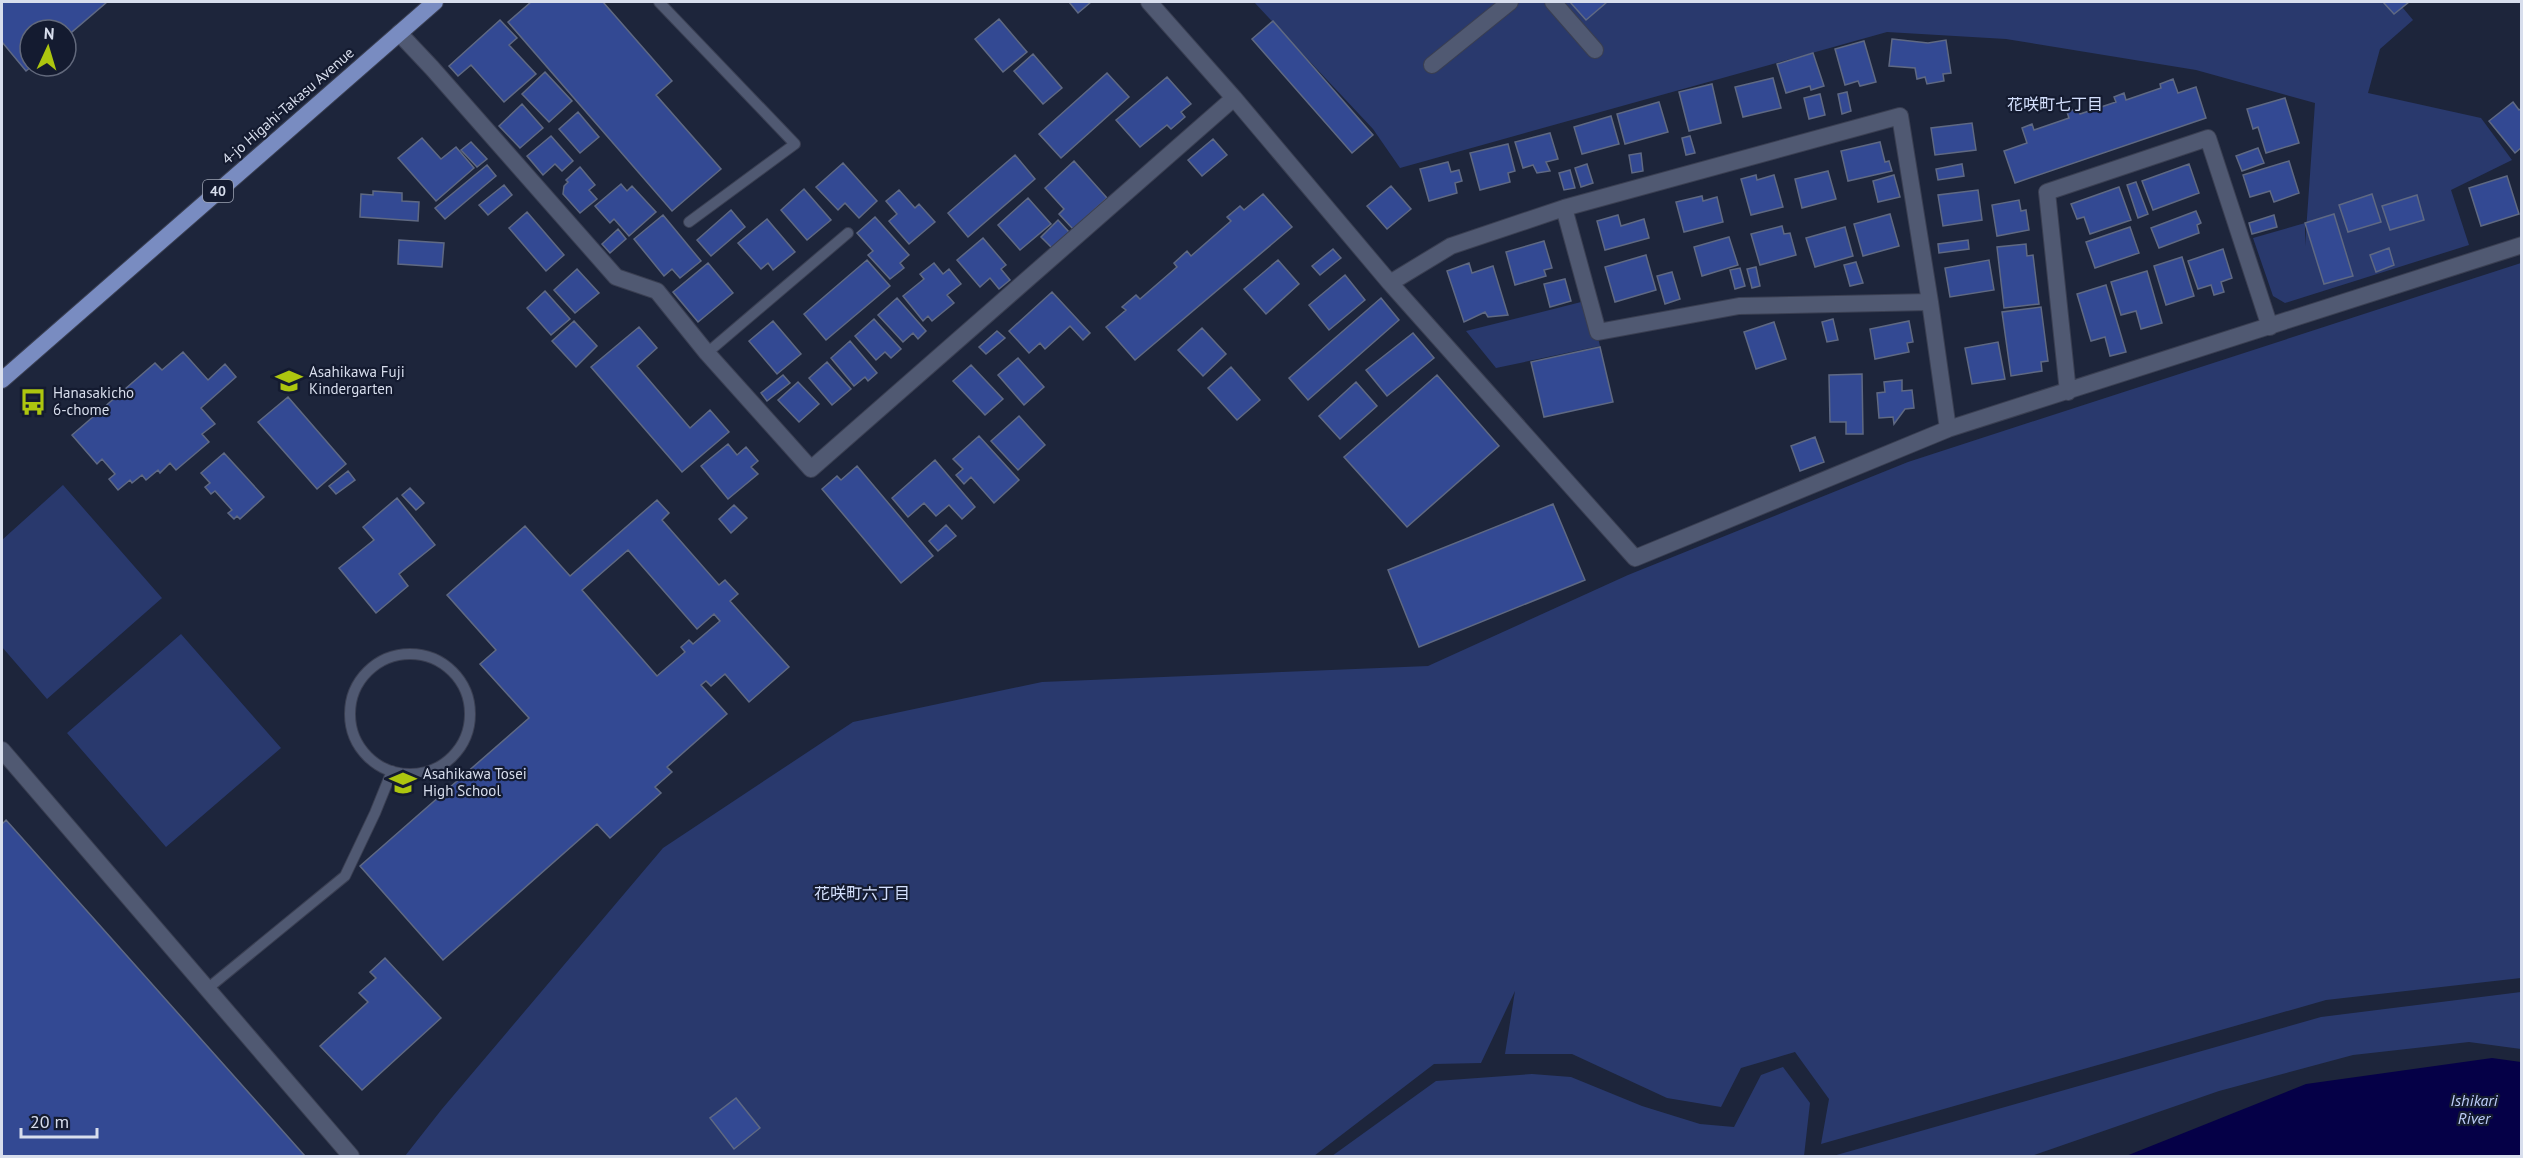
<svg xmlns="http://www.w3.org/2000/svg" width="2523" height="1158" viewBox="0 0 2523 1158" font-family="'PT Sans','Noto Sans JP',sans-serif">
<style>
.green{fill:#29396d}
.water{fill:#050047}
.building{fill:#334993;stroke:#5f6983;stroke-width:1.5;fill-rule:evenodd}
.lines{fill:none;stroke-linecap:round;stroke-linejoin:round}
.service-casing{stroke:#3a3f52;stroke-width:12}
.pedestrian-casing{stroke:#3a3f52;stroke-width:18}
.minor-casing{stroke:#3a3f52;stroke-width:18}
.trunk-casing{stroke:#3a3f52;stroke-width:18}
.service{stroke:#505972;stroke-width:10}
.pedestrian{stroke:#505972;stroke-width:16}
.minor{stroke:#505972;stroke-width:16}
.trunk{stroke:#798cc1;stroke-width:16}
.labels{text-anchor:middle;stroke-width:4.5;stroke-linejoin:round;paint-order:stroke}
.shield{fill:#141b30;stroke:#9da4b4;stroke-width:1.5}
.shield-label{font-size:14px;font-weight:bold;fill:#d8deed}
.street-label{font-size:15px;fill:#d8deed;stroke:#141b30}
.poi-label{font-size:15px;fill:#d8deed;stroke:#141b30;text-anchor:start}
.neighbourhood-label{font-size:16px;fill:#d4e0fd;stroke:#141b30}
.water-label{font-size:16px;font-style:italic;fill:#becef9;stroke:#141b30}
</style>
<rect width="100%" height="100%" fill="#1d253b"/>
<path class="green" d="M1254,2H1570L1586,20L1607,2H2398L2413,20L2380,49L2368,93L2481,118L2512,160L2451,190L2469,245L2285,303L2273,296L2253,238L2305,223V246L2315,103L2196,70L2006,39L1887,32L1400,168L1373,129Z
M2521,263V978L2326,1000L1821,1144L1829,1099L1795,1052L1741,1068L1721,1107L1667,1098L1572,1054H1505L1515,991L1481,1063L1434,1064L1314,1156H405L442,1109L663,848L853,722L1042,682L1428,666L1628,575L1908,462Z
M1589,300L1600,346L1496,368L1466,331Z
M63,485L162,598L47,699L2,647V540Z
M181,634L281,748L166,847L67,733Z
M2521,992V1049L2469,1042L2353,1055L2219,1091L2031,1156H1833L2321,1017Z
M1783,1067L1810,1103L1804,1156H1332L1436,1081L1532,1074L1571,1077L1642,1106L1700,1124L1734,1127L1761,1075Z"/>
<path class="water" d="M2492,1058L2521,1062V1156H2126L2306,1084Z"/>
<path class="building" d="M2,2H107L66,37V30H30V66H32L26,71L2,42Z
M531,2H603L672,81L656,95L721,169L672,211L508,22Z
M1069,2H1091L1078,13Z
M1570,2H1607L1586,20Z
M2383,2H2409L2394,14Z
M999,19L1027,52L1003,72L975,39Z
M500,20L517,38L509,45L536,74L504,102L471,65L458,76L449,66Z
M1273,21L1373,135L1352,153L1252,39Z
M1892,39L1928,43L1946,40L1951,73L1943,74L1944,81L1927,84L1925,77L1917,79L1915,68L1889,66Z
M1864,41L1876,82L1860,86L1858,81L1845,85L1835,49Z
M1813,53L1824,86L1811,90L1810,86L1786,93L1777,64Z
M1033,54L1062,88L1043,104L1014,71Z
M545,72L572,101L549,122L522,94Z
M1107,73L1129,97L1061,158L1039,134Z
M1167,77L1191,104L1181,112L1185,117L1171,129L1167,125L1140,147L1116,120Z
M1773,78L1781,108L1743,117L1735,87Z
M2173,79L2178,93L2196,87L2206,118L2015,183L2004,151L2027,143L2022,128L2032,124L2034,130L2069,118L2067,112L2078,108L2080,114L2116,102L2114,97L2124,93L2126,100L2161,88L2160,84Z
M1712,84L1721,123L1689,131L1679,92Z
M1847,92L1851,111L1842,114L1838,94Z
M1820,94L1825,115L1809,119L1804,98Z
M2285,98L2299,143L2266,153L2258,127L2253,129L2247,109Z
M1659,102L1668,132L1625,144L1617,114Z
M2513,102L2519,110L2522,108V147L2515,153L2489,121Z
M522,104L543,128L520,148L499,126Z
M578,112L599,137L580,153L559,129Z
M1611,116L1619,144L1582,154L1574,127Z
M1972,123L1976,150L1935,155L1931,128Z
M1550,133L1558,159L1546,162L1550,171L1537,173L1533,165L1523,168L1515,142Z
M551,136L573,161L562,171L555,164L543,175L527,156Z
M1690,136L1695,153L1686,155L1682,138Z
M422,138L441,159L456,147L474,168L436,201L398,158Z
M1213,139L1227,155L1202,176L1188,160Z
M471,142L487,159L477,167L461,150Z
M1880,142L1885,162L1889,161L1892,171L1848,181L1841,151Z
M1508,144L1515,171L1508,173L1510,182L1480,190L1470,153Z
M2258,148L2264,163L2242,171L2236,156Z
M1641,153L1643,171L1632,173L1629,155Z
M1015,155L1035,179L968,237L948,213Z
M1074,161L1107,198L1073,229L1059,214L1064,209L1045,188Z
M2289,161L2299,193L2274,202L2270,191L2250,197L2243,175Z
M1448,162L1451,172L1459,170L1462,181L1455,183L1457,193L1429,201L1420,169Z
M843,163L877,201L859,218L845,203L838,210L816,187Z
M1587,164L1593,183L1581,187L1575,168Z
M1962,164L1964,176L1938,180L1936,169Z
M2189,164L2199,193L2153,210L2142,181Z
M487,165L496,176L445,219L435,208Z
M580,167L595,185L589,190L597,199L580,213L563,194L564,186L568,182L566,180Z
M1570,170L1575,188L1564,190L1559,173Z
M1828,171L1836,199L1802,208L1795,179Z
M1756,175L1757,180L1774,175L1783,207L1751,215L1741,179Z
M1894,175L1900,197L1878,202L1873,181Z
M2507,176L2519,214L2481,226L2469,188Z
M2136,182L2148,214L2138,218L2127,185Z
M621,184L627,191L632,186L656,212L629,236L614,219L610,223L595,206Z
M504,185L512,195L488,215L479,205Z
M1391,186L1411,209L1387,229L1367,206Z
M2119,187L2131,220L2090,234L2084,217L2077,219L2071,204Z
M804,189L831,220L807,240L781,210Z
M899,190L915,208L919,204L935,222L909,244L889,221L897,214L886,201Z
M1978,190L1982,220L1943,226L1938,195Z
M373,191L402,193V201L419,202L418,221L360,217L361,194L373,195Z
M1263,194L1292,227L1135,360L1106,327L1126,310L1122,307L1136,295L1140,299L1177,267L1174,263L1187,251L1191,256L1231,221L1227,217L1240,206L1244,210Z
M2372,194L2381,222L2348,232L2339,205Z
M2417,195L2424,220L2390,230L2382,206Z
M1702,196L1703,201L1717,197L1723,222L1684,232L1676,202Z
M1028,198L1051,224L1020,250L998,225Z
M2019,200L2021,211L2026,210L2029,230L1997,236L1992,205Z
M731,210L745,227L711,256L697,240Z
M2196,211L2201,223L2197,225L2199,233L2159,248L2151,228Z
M527,212L564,255L546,271L509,228Z
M1890,214L1899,246L1863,256L1854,224Z
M2334,214L2353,276L2324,284L2305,223Z
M663,215L701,261L680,278L672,269L664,276L634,239Z
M1618,215L1621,226L1644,219L1649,238L1605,250L1597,221Z
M2274,215L2277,227L2252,234L2249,223Z
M875,217L909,255L900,263L904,268L890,279L868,255L873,251L857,233Z
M767,219L795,252L773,270L768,263L761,269L738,243Z
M1058,220L1069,232L1052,248L1041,237Z
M1782,226L1784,234L1790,233L1796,255L1760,265L1751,234Z
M1845,227L1853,256L1815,267L1806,238Z
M2130,227L2139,253L2095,268L2086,242Z
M618,229L626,239L610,253L602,244Z
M1729,237L1738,265L1702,276L1694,247Z
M983,238L1006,265L1001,269L1010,280L999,289L990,278L980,287L957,260Z
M399,240L444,243L442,267L398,264Z
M1968,240L1969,249L1939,253L1938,244Z
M1544,241L1552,268L1544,270L1546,276L1515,285L1506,252Z
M2026,244L2027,256L2033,255L2039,304L2004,308L1997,247Z
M2389,248L2394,265L2376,272L2370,255Z
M1333,249L1341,258L1320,275L1312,266Z
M2223,249L2232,278L2221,282L2224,292L2214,295L2211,285L2198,289L2188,261Z
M1646,255L1656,290L1615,302L1605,267Z
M2182,257L2194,296L2166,305L2154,266Z
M867,260L890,286L826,340L804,314Z
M1278,260L1299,284L1266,314L1244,289Z
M1989,260L1994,290L1950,297L1945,268Z
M1856,262L1863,283L1850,286L1844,265Z
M708,263L733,293L698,322L673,292Z
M934,263L943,274L949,269L961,284L947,295L954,303L932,321L928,316L923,321L903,296L924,279L920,274Z
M1469,263L1472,273L1493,266L1508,315L1488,317L1485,312L1464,322L1447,271Z
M1756,267L1760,286L1752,288L1747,269Z
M1740,268L1745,286L1735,289L1730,270Z
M577,269L599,293L575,313L554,290Z
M2147,271L2162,323L2141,329L2136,311L2121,315L2111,282Z
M1672,272L1680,299L1665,304L1657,276Z
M1345,275L1365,300L1329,330L1309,305Z
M1565,279L1571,301L1550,307L1544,284Z
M2106,285L2126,352L2110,356L2105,337L2091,341L2077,294Z
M545,291L570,319L551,335L527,308Z
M1052,292L1090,333L1083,340L1070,326L1045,349L1040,343L1029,353L1009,331Z
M897,298L926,331L918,339L913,333L903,342L878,315Z
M1381,298L1399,320L1308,400L1289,378Z
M2041,307L2048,361L2041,362L2042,371L2011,376L2002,312Z
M874,319L901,349L891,358L885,352L876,360L855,336Z
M1833,319L1838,340L1827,342L1822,322Z
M574,321L597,346L576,367L552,341Z
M773,321L801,354L777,374L749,341Z
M1909,321L1913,342L1907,343L1909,352L1875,359L1870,329Z
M1774,322L1786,359L1756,369L1744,332Z
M639,327L657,348L637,366L690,428L710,410L729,432L682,472L591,367Z
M1202,328L1226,354L1203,376L1178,350Z
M997,331L1005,338L986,354L979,347Z
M1413,333L1434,358L1387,396L1366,370Z
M850,341L877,373L868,381L865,377L854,386L831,358Z
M1998,342L2005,379L1972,384L1965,348Z
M1600,347L1613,402L1544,417L1531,362Z
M183,352L208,380L225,364L236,377L201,408L215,424L202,434L209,442L176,470L170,463L160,473L158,470L146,480L142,475L132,483L130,480L118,490L109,479L115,474L102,459L97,464L72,435L155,363L162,370Z
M1018,358L1044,387L1024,405L998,375Z
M827,362L851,389L832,405L809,378Z
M971,365L1003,399L985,415L953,381Z
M1231,367L1260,400L1237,420L1208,388Z
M1862,374L1863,434H1846V422H1830L1829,375Z
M783,375L790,383L767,401L761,393Z
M1437,375L1499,446L1407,527L1344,457Z
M1902,380V391L1912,390L1914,408L1905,409L1894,424L1893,417L1879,418L1877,393L1885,392L1884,382Z
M798,382L819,404L799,422L778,400Z
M1356,382L1377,406L1340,439L1319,416Z
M288,397L346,464L317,489L258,422Z
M1019,416L1045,445L1018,470L991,441Z
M979,436L1019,480L994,503L971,477L964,484L956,475L963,469L953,459Z
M1815,437L1824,462L1800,471L1791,446Z
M728,444L737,455L746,447L758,461L751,467L758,474L728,499L701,466Z
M224,453L264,497L240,519L237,516L234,519L228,513L232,510L215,491L211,494L205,487L210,483L201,473Z
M935,460L975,507L962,519L949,505L936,516L924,503L908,517L892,498Z
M857,466L933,556L901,583L822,489L837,476L841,480Z
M348,471L355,480L336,494L329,486Z
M410,488L424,503L416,510L402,495Z
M397,498L435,545L399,574L408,586L376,613L339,568L374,540L363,527Z
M657,500L669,513L662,520L719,585L725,580L738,594L730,601L789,667L749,702L725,674L711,686L706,681L701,685L727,714L667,767L672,772L655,787L661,793L610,838L597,824L443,960L360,866L529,718L480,664L496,650L447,595L525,526L570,576ZM628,550L697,629L714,614L720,621L693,644L689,640L681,647L685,652L657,676L582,590Z
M1553,504L1585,580L1419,647L1388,570Z
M734,505L747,518L731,533L719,519Z
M946,525L956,536L938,551L929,541Z
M6,820L305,1156H2V824Z
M385,958L441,1018L362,1090L320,1046L368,1002L359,993L376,978L370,972Z
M736,1098L760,1128L734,1149L710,1118Z"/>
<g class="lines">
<defs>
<path id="service" d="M659,2L795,144L689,222
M707,353L848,233
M350 714a60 60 0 1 1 120 0a60 60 0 1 1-120 0Z
M207,989L345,876L375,813L392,771"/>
<path id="pedestrian" d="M1553,2L1595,50
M1432,65L1510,2"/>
<path id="minor" d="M1149,2L1234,98L1390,283L1635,558L1948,429L2522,245
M399,33L432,68L616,277L657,291L707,353L811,469L1234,98
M1564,208L1598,332L1739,306L1930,302
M1390,283L1451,246L1564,208L1900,116L1930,302L1948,429
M2068,392L2047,192L2208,138L2270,327
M2,750L351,1156"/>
<path id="trunk" d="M2,380L435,2"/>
</defs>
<use href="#service" class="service-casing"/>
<use href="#pedestrian" class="pedestrian-casing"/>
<use href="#minor" class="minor-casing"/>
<use href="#trunk" class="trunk-casing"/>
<use href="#service" class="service"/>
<use href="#pedestrian" class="pedestrian"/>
<use href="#minor" class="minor"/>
<use href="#trunk" class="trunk"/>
</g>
<defs>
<symbol id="school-bare" viewBox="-9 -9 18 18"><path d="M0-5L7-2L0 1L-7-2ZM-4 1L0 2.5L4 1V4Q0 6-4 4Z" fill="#adc60f" stroke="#141b30" stroke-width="2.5" paint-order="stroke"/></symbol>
<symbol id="bus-bare" viewBox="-9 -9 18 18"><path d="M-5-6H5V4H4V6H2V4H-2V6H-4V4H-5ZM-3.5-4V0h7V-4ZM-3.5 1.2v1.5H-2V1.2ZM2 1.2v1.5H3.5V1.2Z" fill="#adc60f" stroke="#141b30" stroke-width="2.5" paint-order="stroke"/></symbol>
</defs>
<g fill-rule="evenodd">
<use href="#school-bare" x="270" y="362" width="38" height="38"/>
<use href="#bus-bare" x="14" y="383" width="38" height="38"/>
<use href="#school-bare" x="384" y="764" width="38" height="38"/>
</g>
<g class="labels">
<rect class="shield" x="203" y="180" width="30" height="22" rx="4.5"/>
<g class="shield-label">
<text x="218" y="196">40</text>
</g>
<g class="street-label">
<text transform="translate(288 106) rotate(-41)" y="5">4-jo Higahi-Takasu Avenue</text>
</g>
<g class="poi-label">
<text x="309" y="377">Asahikawa Fuji<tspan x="309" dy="17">Kindergarten</tspan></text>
<text x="53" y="398">Hanasakicho<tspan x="53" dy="17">6-chome</tspan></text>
<text x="423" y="779">Asahikawa Tosei<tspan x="423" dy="17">High School</tspan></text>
</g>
<g class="neighbourhood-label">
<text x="2055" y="110">花咲町七丁目</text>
<text x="862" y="899">花咲町六丁目</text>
</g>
<g class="water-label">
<text x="2474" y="1106">Ishikari<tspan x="2474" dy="18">River</tspan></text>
</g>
</g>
<rect width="2523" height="1158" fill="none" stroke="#d8deed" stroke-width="6"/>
<g transform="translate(48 48) rotate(4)"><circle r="28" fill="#141b30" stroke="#62697c" stroke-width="1.5"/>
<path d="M0-4.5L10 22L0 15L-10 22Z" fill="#adc60f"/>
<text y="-9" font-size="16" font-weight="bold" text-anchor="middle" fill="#d8deed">N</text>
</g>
<path d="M21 1128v9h76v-9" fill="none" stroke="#d8deed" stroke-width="3"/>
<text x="30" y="1128" font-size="18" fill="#d8deed" stroke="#141b30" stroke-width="4.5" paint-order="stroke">20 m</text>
</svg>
